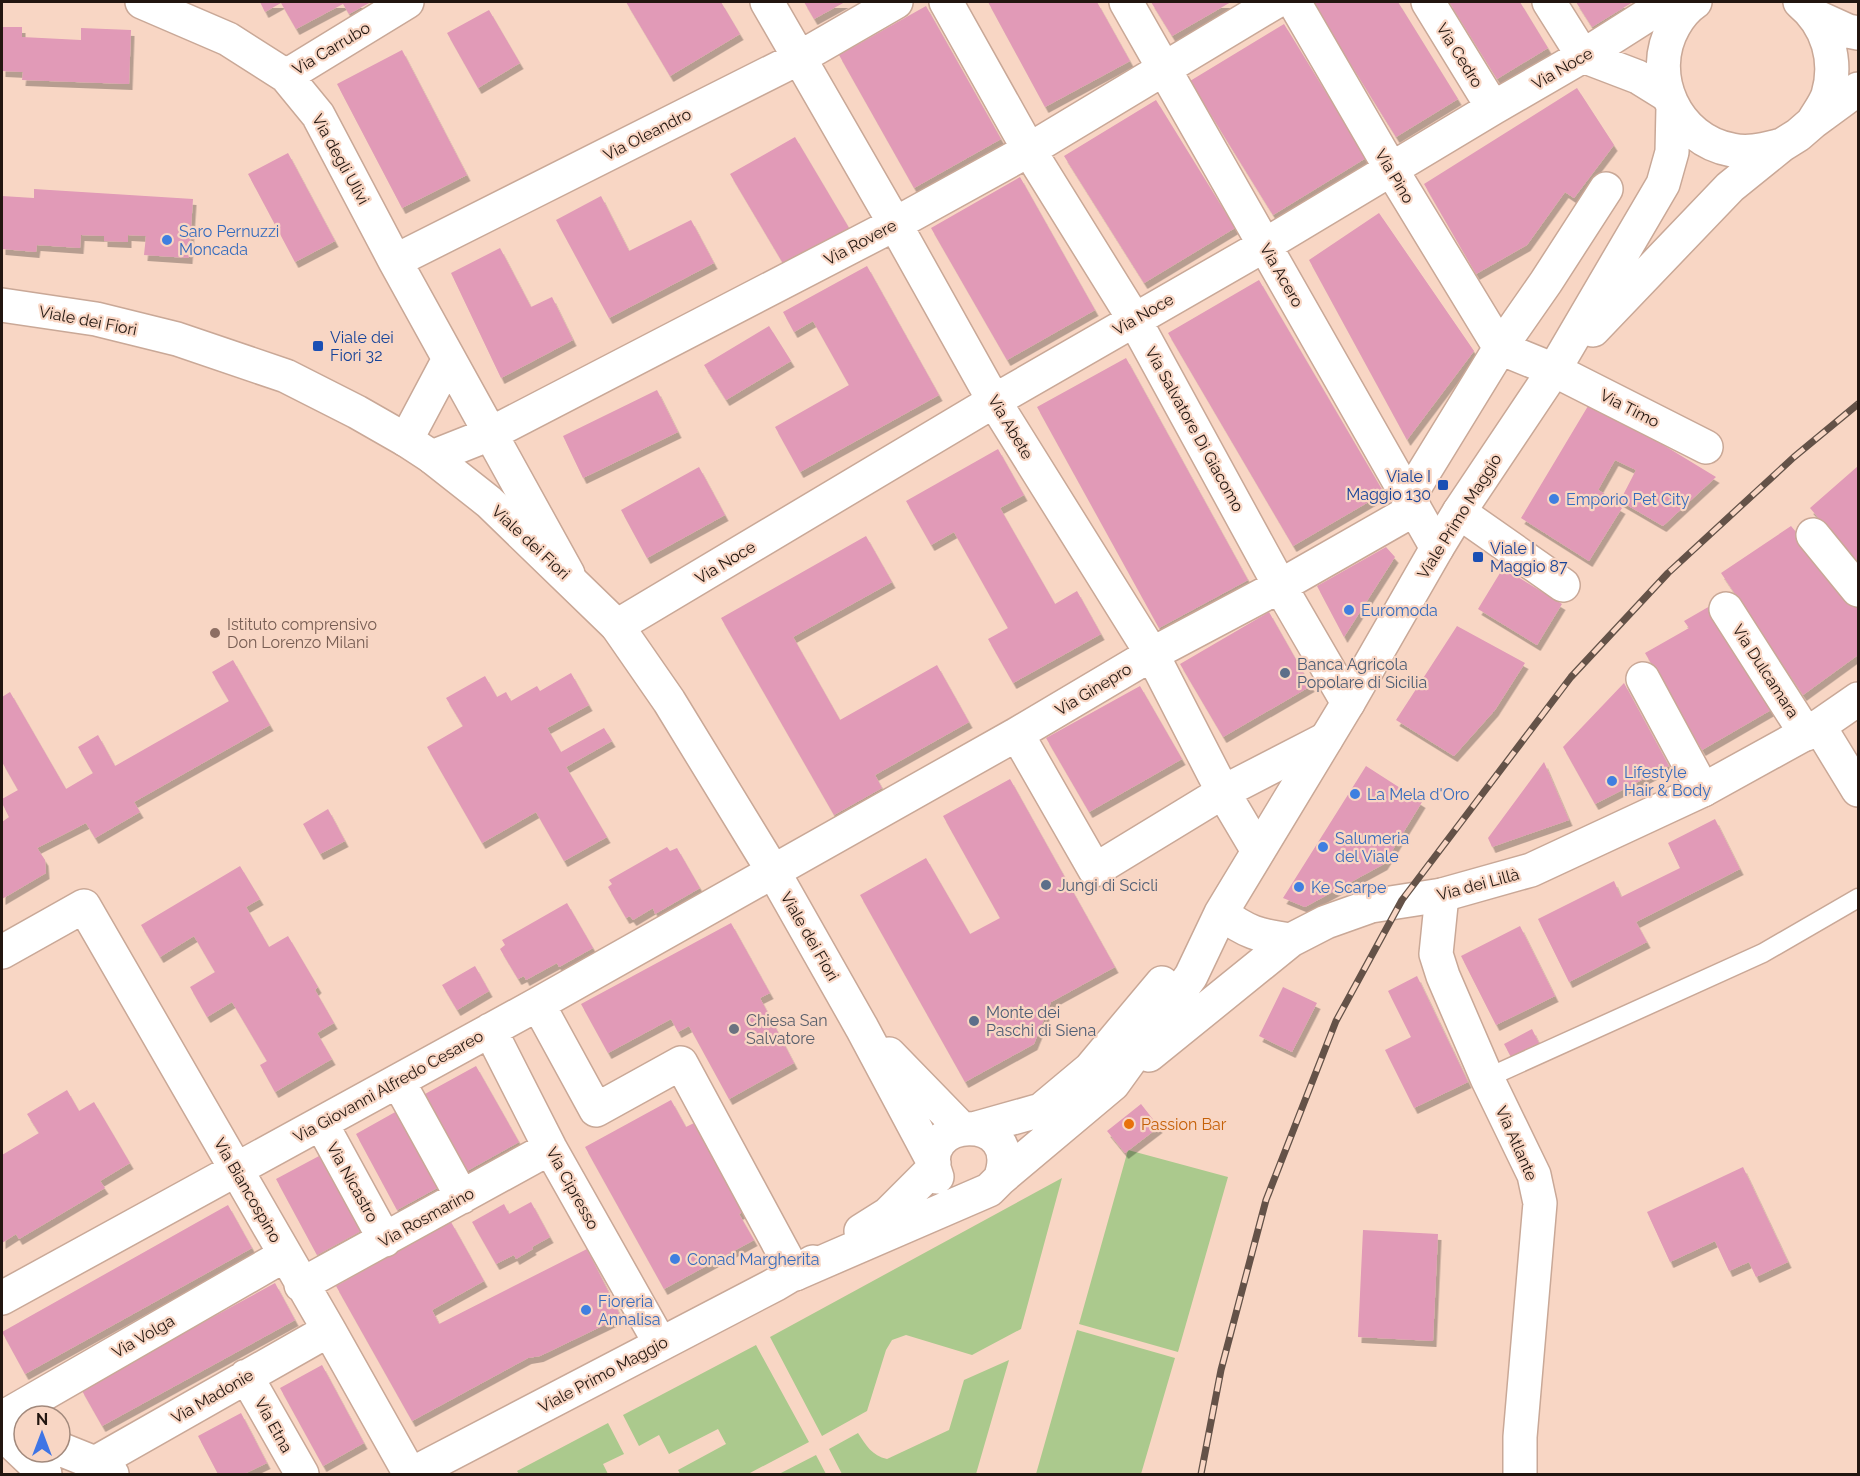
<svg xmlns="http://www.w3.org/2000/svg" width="1860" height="1476" viewBox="0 0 1860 1476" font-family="Raleway,sans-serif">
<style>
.green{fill:#abc98d}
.building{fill:#e19ab7;filter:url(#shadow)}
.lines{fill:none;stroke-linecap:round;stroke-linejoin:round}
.lane-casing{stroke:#c9a897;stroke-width:21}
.street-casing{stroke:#c9a897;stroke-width:36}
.secondary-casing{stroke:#c9a897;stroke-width:36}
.lane{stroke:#fff;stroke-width:18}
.street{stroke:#fff;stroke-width:33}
.secondary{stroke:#fff;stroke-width:33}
.rail-casing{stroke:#645248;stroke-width:7}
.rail{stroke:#f8d6c4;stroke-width:4.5;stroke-dasharray:14;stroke-linecap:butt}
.shop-dot{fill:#3f7fe0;stroke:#f8d6c4;stroke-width:2}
.transit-dot{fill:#1a4fb4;stroke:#f8d6c4;stroke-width:2}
.education-dot{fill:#8d6e63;stroke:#f8d6c4;stroke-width:2}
.service-dot{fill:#5c6f8a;stroke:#f8d6c4;stroke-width:2}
.worship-dot{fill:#6b7280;stroke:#f8d6c4;stroke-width:2}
.food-dot{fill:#e8710a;stroke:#f8d6c4;stroke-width:2}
.labels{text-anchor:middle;stroke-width:4.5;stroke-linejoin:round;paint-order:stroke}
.street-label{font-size:16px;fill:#221610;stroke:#f8d6c4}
.shop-label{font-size:16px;fill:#366cbe;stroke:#f8d6c4;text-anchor:start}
.transit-label{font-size:16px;fill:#164399;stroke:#f8d6c4;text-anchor:start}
.education-label{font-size:16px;fill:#785e54;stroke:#f8d6c4;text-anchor:start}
.service-label{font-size:16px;fill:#4e5e75;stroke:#f8d6c4;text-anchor:start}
.worship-label{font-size:16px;fill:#5b616d;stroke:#f8d6c4;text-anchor:start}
.food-label{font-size:16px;fill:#c56008;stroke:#f8d6c4;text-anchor:start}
</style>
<defs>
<filter id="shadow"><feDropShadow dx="3.5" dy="6" stdDeviation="0" flood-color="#0004"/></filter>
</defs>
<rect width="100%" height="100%" fill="#f8d6c4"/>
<path class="green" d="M1128,1150L1228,1177L1178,1352L1079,1324Z
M1062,1178L1021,1329L972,1355L906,1335L892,1340L886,1350L867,1411L822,1436L770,1337Z
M1077,1330L1175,1358L1141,1474H1036Z
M756,1345L809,1442L748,1474H680L678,1470L726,1444L718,1429L669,1454L659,1435L639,1446L623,1415Z
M1009,1360L976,1474H842L829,1449L858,1433C866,1445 872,1456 887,1459L949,1430L964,1380Z
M608,1423L624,1454L603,1464L608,1474H519L517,1471Z
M816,1455L826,1474H779Z"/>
<path class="building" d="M260,2H371L349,14L343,4L296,29L281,3L265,12Z
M626,2H721L740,34L670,76Z
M804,2H845L814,19Z
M988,2H1097L1130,61L1045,107Z
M1151,2H1231L1172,36Z
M1312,2H1398L1458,99L1396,137Z
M1449,2H1520L1548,48L1497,79Z
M1576,2H1633L1592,27Z
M926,6L1001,139L914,188L839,55Z
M489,10L520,63L478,88L447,33Z
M1284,24L1366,158L1273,215L1190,81Z
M2,27H22V37L81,40V28L131,30L129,84L22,80L23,72L2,71Z
M402,50L467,175L402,208L337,84Z
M1577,88L1614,145L1574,198L1565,192L1527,245L1476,274L1424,184Z
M1156,100L1235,228L1144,283L1064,156Z
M795,137L849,228L784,265L730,174Z
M288,153L335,241L295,262L248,174Z
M1020,177L1095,310L1007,360L931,228Z
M34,189L193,199L189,258L144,255L146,236L128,235V242L104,241V236L81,235L80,248L37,245L36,252L2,249V196L34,198Z
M601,196L629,251L691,220L714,263L609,318L556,220Z
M1379,213L1474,351L1407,440L1309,260Z
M500,248L531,307L552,297L573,340L501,378L451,273Z
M867,266L939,395L800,472L775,427L849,385L813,321L794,332L783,312Z
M1259,280L1384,493L1293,546L1168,333Z
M769,326L791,361L726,400L704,365Z
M1126,358L1248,580L1159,628L1037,407Z
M657,390L678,432L583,478L563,436Z
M1591,401L1716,477L1663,526L1620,501L1636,470L1615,460L1598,490L1617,501L1615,504L1622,508L1589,561L1521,518Z
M998,449L1024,495L1000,508L1055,604L1077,591L1101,634L1013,683L988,639L1008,628L954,532L931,545L906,501Z
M1858,466V558L1855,561L1810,508Z
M699,467L725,515L647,558L621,510Z
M1791,526L1858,605V655L1803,695L1721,573Z
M866,536L892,582L793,637L840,720L937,665L969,722L875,775L882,788L834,815L721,618Z
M1386,547L1395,557L1344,637L1317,586Z
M1503,568L1562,604L1537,645L1478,609Z
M1710,606L1771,710L1702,750L1645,653L1689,628L1684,621Z
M1269,612L1311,686L1223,737L1180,664Z
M1457,626L1525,663L1495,710L1454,756L1396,720Z
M233,660L270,725L134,802L140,812L95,838L86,823L37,848L45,860L46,873L2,899V822L9,817L2,803V799L18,790L2,762V697L10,692L66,789L93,773L78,747L98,735L115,766L229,701L212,672Z
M571,673L589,705L547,728L561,752L604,728L612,741L566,767L607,837L564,861L536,812L482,843L427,747L463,726L446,698L485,676L497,697L506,692L511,701L537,686L540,691Z
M1624,683L1669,766L1595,804L1563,747Z
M1140,686L1182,759L1089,812L1046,738Z
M1544,762L1569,820L1492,847L1488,838Z
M1366,766L1422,802L1384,864L1305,907L1283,898Z
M1010,779L1115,967L1051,1002L1034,1044L965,1082L860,895L926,858L970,934L1000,918L943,816Z
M328,809L345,841L320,854L303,824Z
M1715,819L1740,869L1636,922L1647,942L1569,982L1538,919L1614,881L1621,897L1680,868L1668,843Z
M667,847L670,851L677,848L700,888L655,914L653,908L633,920L630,916L626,918L608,887L612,884L609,880Z
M240,866L260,899L246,907L269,947L288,936L318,987L315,990L334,1023L317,1033L332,1059L275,1092L260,1065L267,1061L232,1002L207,1017L190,987L215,972L194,936L160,957L141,925Z
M567,903L593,948L559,967L557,963L526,980L524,976L518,979L500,949L505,945L502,940Z
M731,923L770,993L760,998L794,1063L729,1099L689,1026L678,1032L671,1019L608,1053L581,1004Z
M1520,926L1555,996L1496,1025L1461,956Z
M475,966L489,991L457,1010L442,985Z
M1417,976L1468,1082L1414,1108L1385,1050L1411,1037L1388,991Z
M1283,987L1317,1003L1292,1052L1259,1036Z
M1532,1029L1539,1043L1511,1057L1504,1044Z
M476,1066L519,1142L467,1171L425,1094Z
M67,1090L79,1111L94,1102L130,1163L100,1181L105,1188L19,1239L16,1234L2,1243V1155L39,1133L27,1114Z
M671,1100L686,1127L694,1123L743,1212L739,1214L754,1240L664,1289L585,1147Z
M1141,1104L1159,1127L1125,1153L1107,1131Z
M397,1111L439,1187L397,1210L356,1134Z
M319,1156L361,1231L317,1255L276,1179Z
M1743,1167L1788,1262L1756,1277L1749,1262L1729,1271L1715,1241L1670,1262L1647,1212Z
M531,1202L550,1237L532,1247L533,1249L516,1259L514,1255L496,1264L472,1222L504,1204L509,1214Z
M228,1205L252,1248L25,1374L2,1332Z
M451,1222L484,1281L432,1310L439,1324L587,1249L621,1317L540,1356L528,1358L412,1421L336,1286Z
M1363,1230L1438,1234L1433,1341L1358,1337Z
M275,1283L295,1320L102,1426L81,1389Z
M322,1365L364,1443L323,1466L280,1388Z
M241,1413L267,1463L244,1474H218L198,1436Z"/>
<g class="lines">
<defs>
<path id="lane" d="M1487,1078L1763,953L1858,898"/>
<path id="street" d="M142,2L228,39L286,76L318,115L395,261L568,574
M767,2L895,224L994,401L1152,654L1223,792L1258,851
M946,2L1029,150L1134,319L1280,586L1348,703
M1126,2L1437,548
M1294,2L1391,169L1500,348
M1428,2L1493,108
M1549,2L1583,56L1638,77L1667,95
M286,76L407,2
M395,261L799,58L896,2
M1500,348L1554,370L1706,447
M406,440L449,359
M432,457L490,434L895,224L1029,150L1275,2
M1408,498L1500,348L1546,282L1606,189
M1459,512L1563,585
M1813,535L1858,590
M1726,609L1806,734
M617,626L994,401L1265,245L1493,108L1583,56L1668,2
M1643,679L1703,790
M1819,726L1858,790
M1017,734L1095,870L1223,792L1326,739
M1442,895L1436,954L1443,976L1487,1078L1534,1175L1540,1203L1520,1437V1474
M2,952L84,906L329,1330L410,1474
M538,1004L596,1110L681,1063L795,1274
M490,1030L550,1148L660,1343
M398,1081L462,1197
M321,1123L385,1240
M301,1285L550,1148
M2,1298L538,1004L1017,734L1152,654L1280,586L1415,509
M246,1376L302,1474
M2,1418L285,1255
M2,1433L45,1474
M60,1449L95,1463L112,1474
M95,1463L329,1330"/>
<path id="secondary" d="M1695,2C1686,8 1679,17 1674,26C1646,75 1676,140 1732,150C1749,154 1765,149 1782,145
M1800,2C1828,25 1838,61 1828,95C1825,104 1818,113 1814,120
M1815,16L1848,31L1858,33
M2,305L96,319L177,339L286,376L357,412L406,440L432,457L489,502L617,626L669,701L773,871L862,1028L934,1163
M1593,330L1730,187L1782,145L1798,135L1813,122L1858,89
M1221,913C1246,932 1259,936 1291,940
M889,1054L961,1128
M1149,1055L1291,940L1326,922L1371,906L1442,895L1531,870L1703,790L1819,726L1858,699
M977,1128L1041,1110L1090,1069L1162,983
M937,1177C912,1115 1026,1110 1000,1179
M861,1231L888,1214L934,1168
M795,1274L989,1190L1000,1179L1113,1084L1191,976L1221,913L1348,703L1437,548L1459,512L1554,370L1663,184L1672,152L1673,107
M412,1474L776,1284L813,1262"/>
</defs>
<use href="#lane" class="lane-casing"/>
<use href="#street" class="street-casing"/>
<use href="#secondary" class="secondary-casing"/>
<use href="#lane" class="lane"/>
<use href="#street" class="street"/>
<use href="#secondary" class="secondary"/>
<defs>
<path id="rail" d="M1201,1474L1221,1370L1266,1200L1336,1021L1402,900L1571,677L1668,573L1794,457L1858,404"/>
</defs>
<use href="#rail" class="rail-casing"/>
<use href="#rail" class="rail"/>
</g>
<g class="shop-dot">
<circle cx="167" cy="240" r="6"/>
<circle cx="1554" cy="499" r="6"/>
<circle cx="1349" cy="610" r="6"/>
<circle cx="1612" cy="781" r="6"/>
<circle cx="1355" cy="794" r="6"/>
<circle cx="1323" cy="847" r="6"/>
<circle cx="1299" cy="887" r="6"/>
<circle cx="675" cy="1259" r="6"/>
<circle cx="586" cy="1310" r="6"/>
</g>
<g class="transit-dot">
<rect x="312" y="340" width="12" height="12" rx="3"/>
<rect x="1437" y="479" width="12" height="12" rx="3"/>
<rect x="1472" y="551" width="12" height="12" rx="3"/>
</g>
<circle class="education-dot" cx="215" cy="633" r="6"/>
<g class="service-dot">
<circle cx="1285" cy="673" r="6"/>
<circle cx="1046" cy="885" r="6"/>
<circle cx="974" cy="1021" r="6"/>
</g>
<circle class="worship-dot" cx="734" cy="1029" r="6"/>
<circle class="food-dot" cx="1129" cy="1124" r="6"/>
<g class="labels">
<g class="street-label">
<text transform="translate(331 48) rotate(-31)" y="6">Via Carrubo</text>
<text transform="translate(1460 55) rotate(58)" y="6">Via Cedro</text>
<text transform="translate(1562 68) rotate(-30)" y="6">Via Noce</text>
<text transform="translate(647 134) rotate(-27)" y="6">Via Oleandro</text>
<text transform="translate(341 159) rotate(61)" y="6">Via degli Ulivi</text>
<text transform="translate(1395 176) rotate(59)" y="6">Via Pino</text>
<text transform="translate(860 242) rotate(-28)" y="6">Via Rovere</text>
<text transform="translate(1282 275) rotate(60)" y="6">Via Acero</text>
<text transform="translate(1143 314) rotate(-30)" y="6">Via Noce</text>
<text transform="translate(88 320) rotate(11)" y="6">Viale dei Fiori</text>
<text transform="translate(1630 408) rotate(27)" y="6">Via Timo</text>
<text transform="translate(1011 427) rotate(59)" y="6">Via Abete</text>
<text transform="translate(1195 429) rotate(61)" y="6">Via Salvatore Di Giacomo</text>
<text transform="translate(1459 516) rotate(-58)" y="6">Viale Primo Maggio</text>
<text transform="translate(531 542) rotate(43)" y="6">Viale dei Fiori</text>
<text transform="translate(725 562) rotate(-31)" y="6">Via Noce</text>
<text transform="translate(1766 671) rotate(57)" y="6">Via Dulcamara</text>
<text transform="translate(1093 689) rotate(-31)" y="6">Via Ginepro</text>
<text transform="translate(1478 884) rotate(-15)" y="6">Via dei Lillà</text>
<text transform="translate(810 936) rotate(60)" y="6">Viale dei Fiori</text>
<text transform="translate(388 1086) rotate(-29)" y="6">Via Giovanni Alfredo Cesareo</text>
<text transform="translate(1517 1143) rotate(66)" y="6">Via Atlante</text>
<text transform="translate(353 1182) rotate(61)" y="6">Via Nicastro</text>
<text transform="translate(573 1188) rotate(61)" y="6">Via Cipresso</text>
<text transform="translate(248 1190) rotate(60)" y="6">Via Biancospino</text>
<text transform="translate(426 1217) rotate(-29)" y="6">Via Rosmarino</text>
<text transform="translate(143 1336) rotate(-30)" y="6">Via Volga</text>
<text transform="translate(603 1374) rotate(-28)" y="6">Viale Primo Maggio</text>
<text transform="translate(212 1396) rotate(-30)" y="6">Via Madonie</text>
<text transform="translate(274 1425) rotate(61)" y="6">Via Etna</text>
</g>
<g class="shop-label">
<text x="179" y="237">Saro Pernuzzi<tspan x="179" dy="18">Moncada</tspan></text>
<text x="1566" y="505">Emporio Pet City</text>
<text x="1361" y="616">Euromoda</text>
<text x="1624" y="778">Lifestyle<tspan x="1624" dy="18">Hair &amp; Body</tspan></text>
<text x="1367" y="800">La Mela d'Oro</text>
<text x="1335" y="844">Salumeria<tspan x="1335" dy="18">del Viale</tspan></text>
<text x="1311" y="893">Ke Scarpe</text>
<text x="687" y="1265">Conad Margherita</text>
<text x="598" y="1307">Fioreria<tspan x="598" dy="18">Annalisa</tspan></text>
</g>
<g class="transit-label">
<text x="330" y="343">Viale dei<tspan x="330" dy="18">Fiori 32</tspan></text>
<text x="1431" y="482" text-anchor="end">Viale I<tspan x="1431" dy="18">Maggio 130</tspan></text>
<text x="1490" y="554">Viale I<tspan x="1490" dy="18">Maggio 87</tspan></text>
</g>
<g class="education-label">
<text x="227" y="630">Istituto comprensivo<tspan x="227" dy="18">Don Lorenzo Milani</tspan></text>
</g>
<g class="service-label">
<text x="1297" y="670">Banca Agricola<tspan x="1297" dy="18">Popolare di Sicilia</tspan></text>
<text x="1058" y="891">Jungi di Scicli</text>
<text x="986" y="1018">Monte dei<tspan x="986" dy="18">Paschi di Siena</tspan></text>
</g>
<g class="worship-label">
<text x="746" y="1026">Chiesa San<tspan x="746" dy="18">Salvatore</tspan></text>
</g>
<g class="food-label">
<text x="1141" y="1130">Passion Bar</text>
</g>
</g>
<rect width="1860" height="1476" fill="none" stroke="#221610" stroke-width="6"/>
<g transform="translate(42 1434)"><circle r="28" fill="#f8d6c4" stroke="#a2897c" stroke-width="1.5"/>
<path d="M0-4.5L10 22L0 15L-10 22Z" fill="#3f75e5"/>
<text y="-9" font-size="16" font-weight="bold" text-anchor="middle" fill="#221610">N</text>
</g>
</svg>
